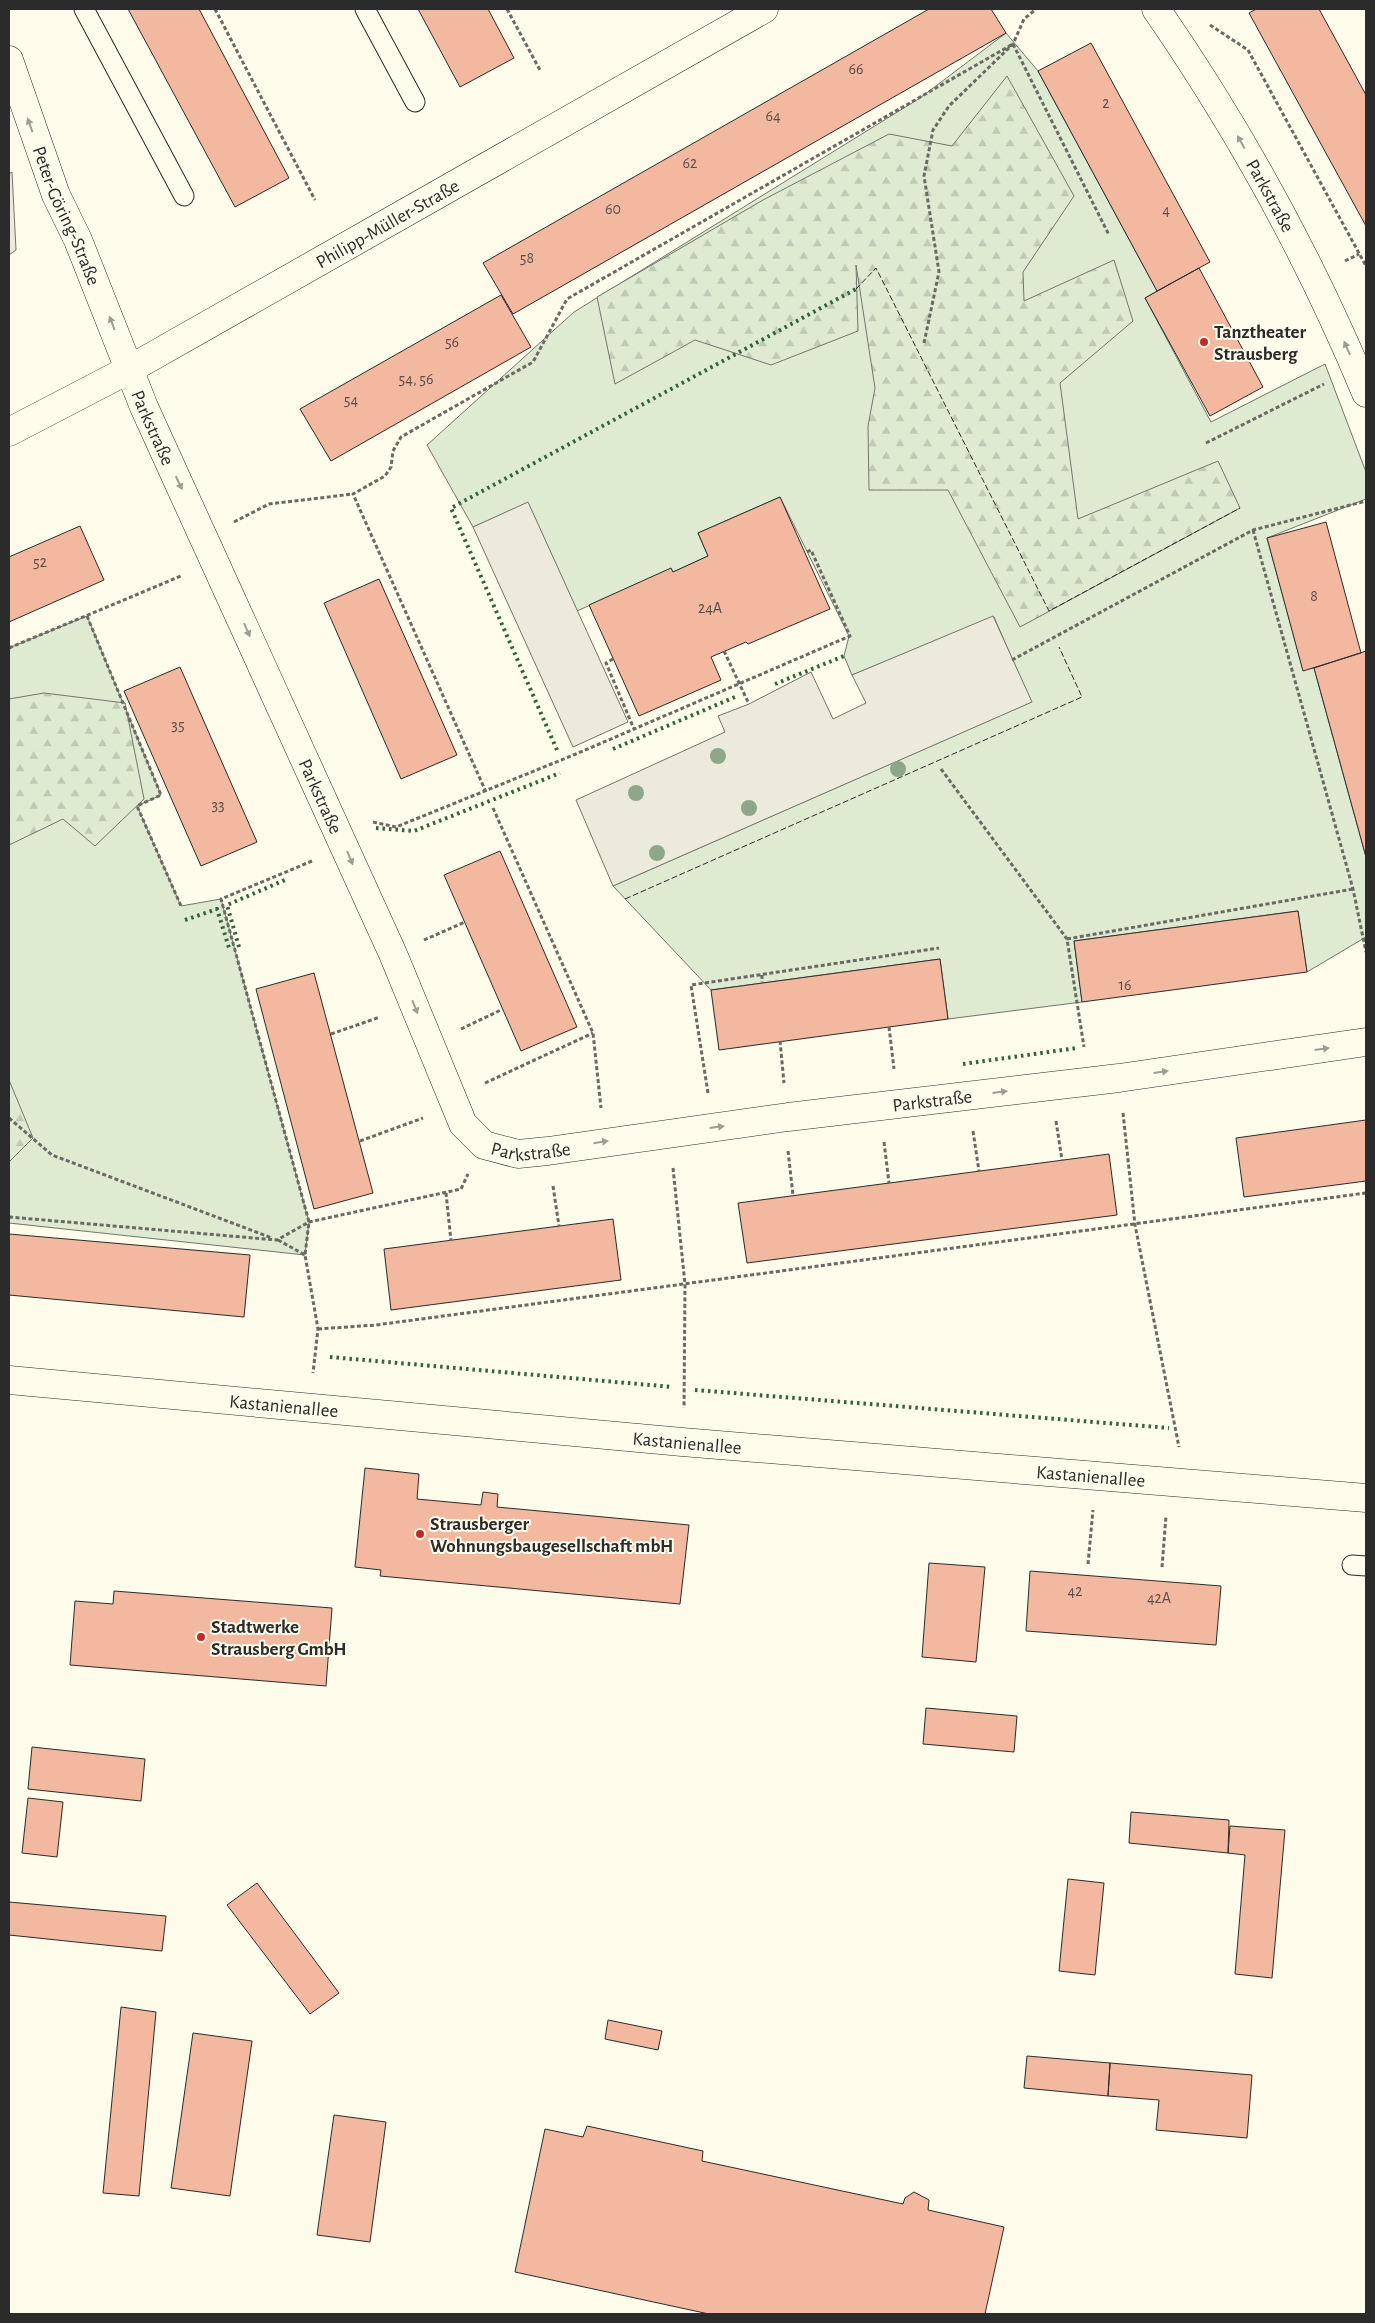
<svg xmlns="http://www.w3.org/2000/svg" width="1375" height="2323" viewBox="0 0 1375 2323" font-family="'Alegreya Sans',sans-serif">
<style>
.grass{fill:#deebd1;stroke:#74746e}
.forest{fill:url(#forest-firs);stroke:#74746e}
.parking{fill:#eceadb;stroke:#74746e}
.building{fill:#f2b8a0;stroke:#2b2b2b}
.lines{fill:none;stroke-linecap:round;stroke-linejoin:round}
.lane-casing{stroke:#2b2b2b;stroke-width:21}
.street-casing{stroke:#2b2b2b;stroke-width:29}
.secondary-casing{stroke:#2b2b2b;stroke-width:29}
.path{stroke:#6a6964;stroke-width:3;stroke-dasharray:4 2.5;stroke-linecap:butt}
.lane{stroke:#fdfbea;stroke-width:19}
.street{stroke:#fdfbea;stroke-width:28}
.secondary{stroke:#fdfbea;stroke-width:28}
.hedge{stroke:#34623c;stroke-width:4;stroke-dasharray:2.5 4;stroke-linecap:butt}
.fence{stroke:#2b2b2b;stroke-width:1;stroke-dasharray:6 2.5;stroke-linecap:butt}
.tree{fill:#8ea78a}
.oneway{fill:#9e9d94}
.poi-dot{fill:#c62828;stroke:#fdfbea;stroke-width:2}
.labels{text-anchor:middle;stroke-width:4;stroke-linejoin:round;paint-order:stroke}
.number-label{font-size:16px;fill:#5d4e48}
.street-label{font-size:19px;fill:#2b2b2b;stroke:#fdfbea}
.poi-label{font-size:19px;font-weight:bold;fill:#2b2b2b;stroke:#fdfbea;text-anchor:start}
</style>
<defs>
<pattern id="forest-firs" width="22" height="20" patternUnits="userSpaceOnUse" patternTransform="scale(1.25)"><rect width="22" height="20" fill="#deebd1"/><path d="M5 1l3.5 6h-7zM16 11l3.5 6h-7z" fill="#bfcab4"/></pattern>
</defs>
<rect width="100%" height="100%" fill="#fdfbea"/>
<path class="grass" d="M1006,33L1038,71L1157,291L1145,298L1211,422L1325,364L1366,472V499L1267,538L1303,670L1314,668L1366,857V937L1307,972L1298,911L1074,941L1082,1002L948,1019L940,959L711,990L613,886L1031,702L994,617L852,675L844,656L849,636L780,497L698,533L708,556L673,572L671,569L577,611L528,503L473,527L427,445L574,312L920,98Z
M87,616L161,795L137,806L181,906L221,899L309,1222L305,1255L9,1223V648Z"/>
<path class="forest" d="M1007,76L1074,196L1023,272L1024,301L1114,260L1133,321L1060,383L1078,519L1218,461L1240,508L1020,627L948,490H869L868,426L875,388L856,265L858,331L771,365L695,340L615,384L597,297L763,200L889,134L952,146Z
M44,693L125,703L144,799L95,846L63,819L9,845V699Z
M9,1080L33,1138L9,1162Z"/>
<path class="parking" d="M12,172L16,250L9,255V174Z
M528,502L628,722L573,747L473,527Z
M993,616L1032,702L613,886L576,800L725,732L718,716L749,704L811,672L833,719L866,703L852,675Z"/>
<path class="building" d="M128,9H199L289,178L235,207Z
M418,9H488L514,58L460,87Z
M929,9H991L1006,33L513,314L483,263Z
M1256,9H1319L1366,95V226L1249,13Z
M1091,43L1210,262L1157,291L1038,71Z
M1199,268L1263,387L1210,416L1145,298Z
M501,295L531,347L331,461L300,409Z
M780,497L830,609L748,644L746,642L711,657L721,680L639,716L589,605L671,568L673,572L708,556L698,533Z
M1326,522L1361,653L1303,671L1267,538Z
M80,526L104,580L9,622V557Z
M379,579L457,755L401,779L324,603Z
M1366,651V857L1314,668Z
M180,667L257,842L201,866L124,691Z
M500,851L577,1027L521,1051L444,875Z
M1298,911L1307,972L1082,1002L1074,941Z
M940,959L948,1019L719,1050L711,990Z
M314,973L373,1193L314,1209L256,989Z
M1366,1120V1181L1244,1197L1236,1138Z
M1109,1154L1117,1215L747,1263L738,1203Z
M613,1219L621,1280L391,1310L384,1249Z
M9,1234L250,1255L244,1317L9,1295Z
M365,1468L419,1474L417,1499L481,1505L483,1492L498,1494L497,1507L689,1525L680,1604L380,1576L381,1570L355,1567Z
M929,1563L985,1567L976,1662L922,1657Z
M1030,1571L1221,1586L1216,1645L1026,1631Z
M114,1591L332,1608L326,1686L70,1665L75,1601L113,1604Z
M926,1708L1017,1716L1014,1752L923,1744Z
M32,1747L145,1759L141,1801L28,1789Z
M28,1798L63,1802L57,1857L22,1853Z
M1131,1812L1229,1820L1228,1853L1129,1843Z
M1230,1826L1285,1830L1272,1978L1235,1974L1245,1855L1228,1853Z
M1068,1879L1104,1883L1095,1975L1059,1971Z
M257,1883L339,1993L310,2014L227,1905Z
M9,1902L166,1916L162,1951L9,1935Z
M121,2007L156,2012L139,2196L103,2193Z
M608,2020L662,2031L658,2050L605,2039Z
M193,2033L252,2041L230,2196L171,2188Z
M1027,2056L1110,2063L1108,2096L1024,2088Z
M1110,2063L1252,2075L1247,2138L1156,2130L1159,2100L1108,2096Z
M334,2115L386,2122L370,2242L317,2235Z
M587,2126L703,2151L702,2161L903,2204L905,2198L914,2192L929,2200L928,2210L1004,2227L985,2314H709L515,2272L545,2129L583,2137Z"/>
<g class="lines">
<defs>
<path id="lane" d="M84,9L184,196
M365,9L415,102
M1352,1565L1366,1566"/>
<g id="street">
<path id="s1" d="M1156,9C1239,129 1310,258 1366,393"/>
<path id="s2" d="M9,60L56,195L78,240L144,407L393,954L463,1124L484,1145L518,1154L548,1151L788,1117L1119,1078L1366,1042"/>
</g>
<g id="secondary">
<path id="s3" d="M9,432L130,369L764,9"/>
<path id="s4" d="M9,1380L682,1442L1366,1498"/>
</g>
</defs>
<use href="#lane" class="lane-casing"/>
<use href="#street" class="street-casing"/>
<use href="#secondary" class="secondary-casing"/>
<path class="path" d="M215,9L315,200
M507,9L541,72
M1210,25L1248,50L1366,266
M1013,44L1109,235
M1345,261L1359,254
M924,343L939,272L924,176L933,130L949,106L1013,44L1024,19L1036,9
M1206,443L1324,384
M234,522L269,504L353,494
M1253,530L1353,889L1366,952
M87,616L161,795L137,806L181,906
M9,648L181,576
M724,651L749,704
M613,659L606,663L634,729
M1012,660L1253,530L1366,501
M941,769L1067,939L1084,1047
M486,792L353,494L385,476L391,467L393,451L401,437L533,362L567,299L1013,44
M493,808L593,1033L601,1108
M373,822L396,827L576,754L850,636L811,550L805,553
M312,861L221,899L309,1222L305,1255L318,1329L313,1373
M1067,939L1353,889
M424,940L465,922
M762,975V982
M889,1027L894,1069
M461,1029L503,1009
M331,1034L380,1017
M780,1041L784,1083
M485,1083L593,1033
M708,1093L691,985L939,948
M1123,1113L1135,1225L1179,1447
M9,1118L52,1155L272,1238
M1056,1121L1062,1160
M973,1131L979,1171
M360,1141L423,1118
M884,1142L889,1183
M788,1151L793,1195
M673,1168L685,1284L684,1408
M553,1186L559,1226
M446,1193L451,1241
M9,1217L277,1240L309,1222L461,1189L468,1174
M278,1240L305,1255
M318,1329L376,1325L1366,1193
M1088,1564L1093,1510
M1162,1567L1166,1516"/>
<use href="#lane" class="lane"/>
<use href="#street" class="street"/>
<use href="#secondary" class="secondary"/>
<path class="hedge" d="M775,684L844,656
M613,749L735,697
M557,750L451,508L856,289
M376,828L414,831L560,773
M185,920L217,909L230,951
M239,947L227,905L285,880
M963,1064L1077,1048
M330,1357L673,1387
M695,1390L1169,1428"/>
<path class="fence" d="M856,289L876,268L1049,611L1240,508
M625,899L1082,697L1059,647"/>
</g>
<g class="tree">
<circle cx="718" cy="756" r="8"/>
<circle cx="898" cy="769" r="8"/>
<circle cx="636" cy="793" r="8"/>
<circle cx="749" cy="808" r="8"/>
<circle cx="657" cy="853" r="8"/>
</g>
<defs><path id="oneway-solid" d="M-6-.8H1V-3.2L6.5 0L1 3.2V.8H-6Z" transform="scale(1.25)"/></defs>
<g class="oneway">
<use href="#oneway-solid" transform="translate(30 125) rotate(-110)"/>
<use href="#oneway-solid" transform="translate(1241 142) rotate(-119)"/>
<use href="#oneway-solid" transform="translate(112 323) rotate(-111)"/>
<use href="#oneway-solid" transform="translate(1347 348) rotate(-114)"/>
<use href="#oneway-solid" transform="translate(179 483) rotate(65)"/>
<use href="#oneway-solid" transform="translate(247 630) rotate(66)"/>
<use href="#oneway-solid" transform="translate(350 858) rotate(67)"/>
<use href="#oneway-solid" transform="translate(415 1007) rotate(68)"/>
<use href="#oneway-solid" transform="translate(1322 1049) rotate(-8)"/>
<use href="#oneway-solid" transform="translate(1161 1072) rotate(-8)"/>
<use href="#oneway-solid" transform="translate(1000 1092) rotate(-7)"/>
<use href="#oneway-solid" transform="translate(717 1127) rotate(-7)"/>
<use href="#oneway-solid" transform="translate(601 1142) rotate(-9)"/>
</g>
<g class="poi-dot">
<circle cx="1204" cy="342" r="5"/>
<circle cx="420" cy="1534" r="5"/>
<circle cx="201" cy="1637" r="5"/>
</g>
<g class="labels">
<g class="number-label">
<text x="856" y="74">66</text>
<text x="1106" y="108">2</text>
<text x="773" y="121">64</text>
<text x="690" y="168">62</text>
<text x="613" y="214">60</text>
<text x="1166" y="215">4</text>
<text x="527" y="263">58</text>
<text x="452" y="347">56</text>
<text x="416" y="384">54, 56</text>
<text x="351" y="405">54</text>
<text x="40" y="567">52</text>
<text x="1314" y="601">8</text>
<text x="710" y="613">24A</text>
<text x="178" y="730">35</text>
<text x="218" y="810">33</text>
<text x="1125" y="990">16</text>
<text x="1075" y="1596">42</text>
<text x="1159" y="1603">42A</text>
</g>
<g class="street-label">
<text dy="7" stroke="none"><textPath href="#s1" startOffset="219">Parkstraße</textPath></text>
<text dy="7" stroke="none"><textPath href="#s2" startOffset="166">Peter-Göring-Straße</textPath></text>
<text dy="7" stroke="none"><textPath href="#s3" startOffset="432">Philipp-Müller-Straße</textPath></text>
<text dy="7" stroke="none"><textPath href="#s2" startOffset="395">Parkstraße</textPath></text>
<text dy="7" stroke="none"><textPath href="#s2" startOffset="800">Parkstraße</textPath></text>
<text dy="7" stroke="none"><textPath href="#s2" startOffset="1640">Parkstraße</textPath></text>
<text dy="7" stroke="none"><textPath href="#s2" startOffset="1235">Parkstraße</textPath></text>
<text dy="7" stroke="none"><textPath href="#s4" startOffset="276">Kastanienallee</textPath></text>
<text dy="7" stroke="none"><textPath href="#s4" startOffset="681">Kastanienallee</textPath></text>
<text dy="7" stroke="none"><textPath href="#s4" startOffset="1086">Kastanienallee</textPath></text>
</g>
<g class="poi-label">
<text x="1214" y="338">Tanztheater<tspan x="1214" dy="22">Strausberg</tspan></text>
<text x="430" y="1530">Strausberger<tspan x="430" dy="22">Wohnungsbaugesellschaft mbH</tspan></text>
<text x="211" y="1633">Stadtwerke<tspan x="211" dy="22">Strausberg GmbH</tspan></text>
</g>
</g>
<rect width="1375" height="2323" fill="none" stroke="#2b2b2b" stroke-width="20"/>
</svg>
